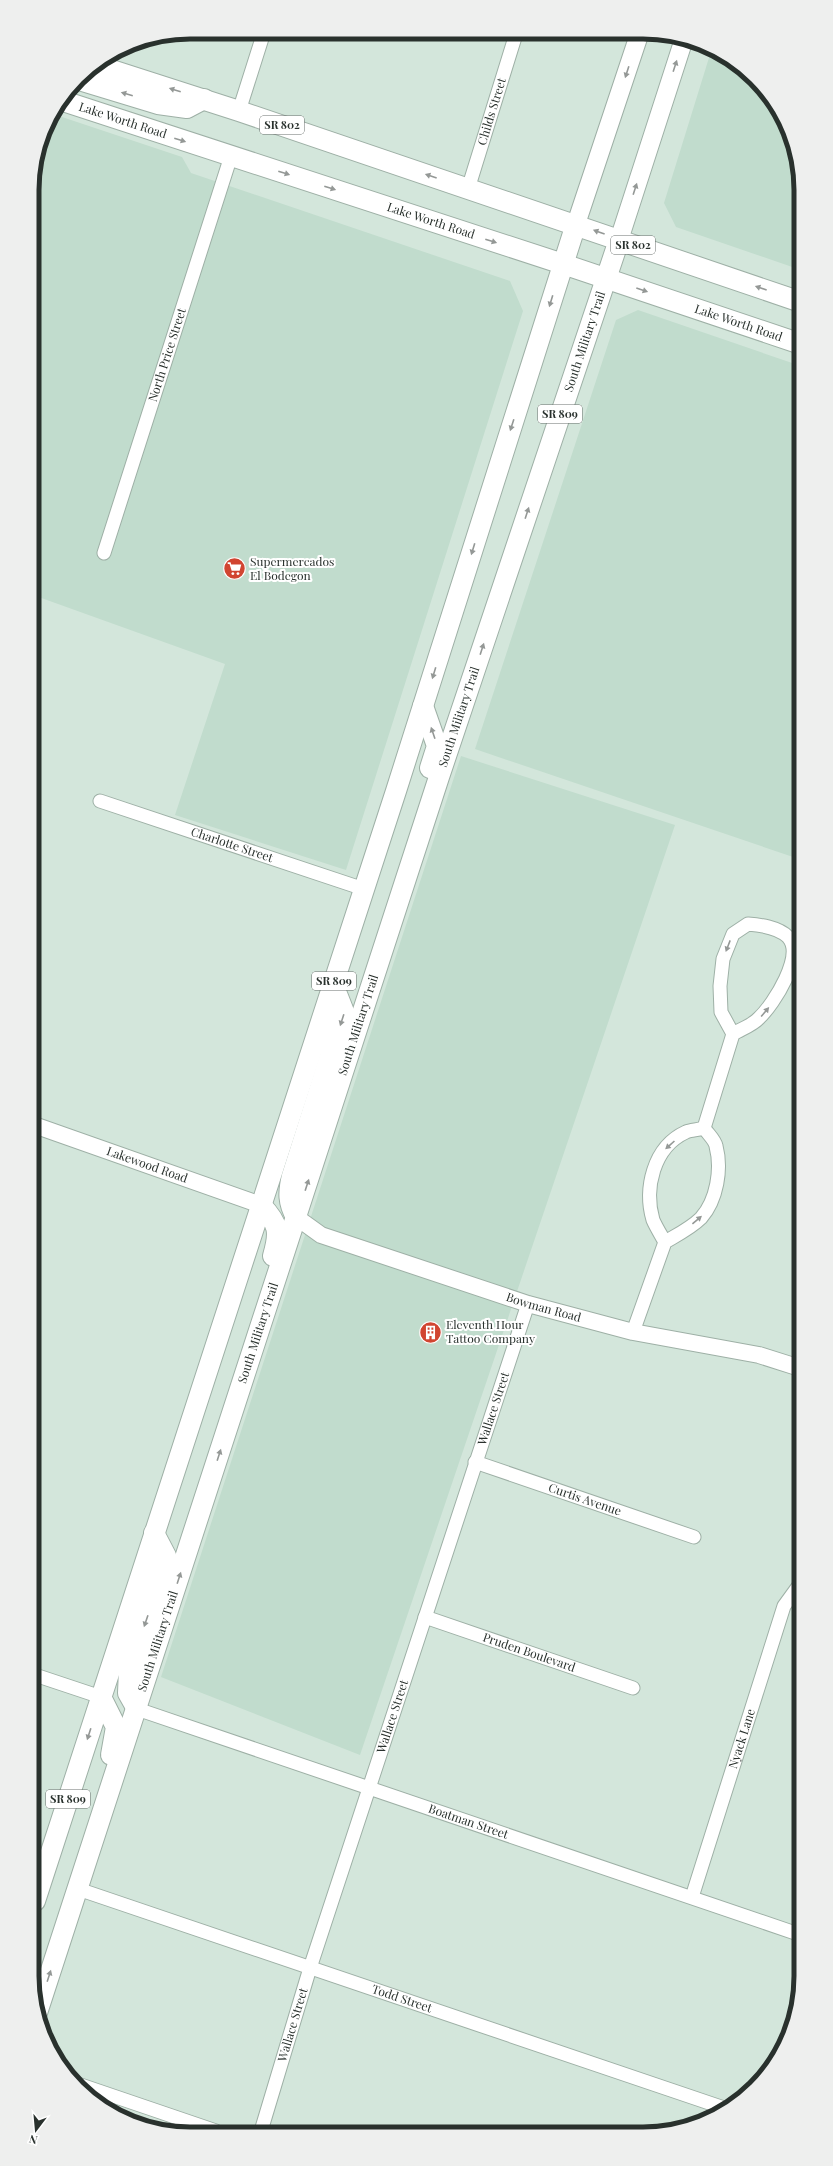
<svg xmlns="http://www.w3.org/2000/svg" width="833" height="2166" viewBox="0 0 833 2166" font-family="'Playfair Display',serif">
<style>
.built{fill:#c1dccd}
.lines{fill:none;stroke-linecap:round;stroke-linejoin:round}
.minor-casing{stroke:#9eb0a6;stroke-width:15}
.tertiary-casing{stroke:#9eb0a6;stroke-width:18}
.secondary-casing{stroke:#9eb0a6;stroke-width:20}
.primary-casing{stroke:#9eb0a6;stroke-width:22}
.minor{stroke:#fff;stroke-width:13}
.tertiary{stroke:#fff;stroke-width:16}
.secondary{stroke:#fff;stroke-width:18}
.primary{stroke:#fff;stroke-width:20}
.oneway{fill:#949896}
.labels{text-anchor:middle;stroke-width:4;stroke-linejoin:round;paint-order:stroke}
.shield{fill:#fff;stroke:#696f6c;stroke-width:1}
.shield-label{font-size:11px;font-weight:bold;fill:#29312d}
.street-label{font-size:12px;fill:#29312d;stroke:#fff}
.poi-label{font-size:12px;fill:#29312d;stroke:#fff;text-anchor:start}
.rim{fill:none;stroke:#29312d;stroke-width:5}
</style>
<rect width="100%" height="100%" fill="#d3e6db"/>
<path class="built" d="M712,48L755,78L780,111L798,159V269L676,227L664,203Z
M53,114L182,157L191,173L510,281L523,311L346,870L175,815L225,664L33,595L32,179L48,120Z
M638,310L798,365L799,859L475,749L616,320Z
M461,756L675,825L360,1755L161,1677Z"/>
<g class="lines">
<defs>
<g id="minor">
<path d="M239,111L264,32"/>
<path id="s1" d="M468,189L516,34"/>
<path id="s2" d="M104,553L231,156"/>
<path id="s3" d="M100,801L364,889"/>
<path d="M704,1128L733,1034C741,1029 753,1025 759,1018C774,1004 805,955 788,937C778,927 760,925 748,924L733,934L723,959L720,986L721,1012L733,1034"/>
<path d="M665,1242C661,1235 656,1227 653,1220C644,1189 653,1147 686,1132C691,1130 698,1130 704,1128"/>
<path d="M633,1332L665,1242C677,1235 691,1228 701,1218C717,1200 722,1169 716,1146C715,1140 708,1134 704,1128"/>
<path id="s4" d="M475,1462L694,1537"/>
<path id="s5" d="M425,1617L633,1688"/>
<path d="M35,1675L101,1697"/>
<path id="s6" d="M137,1709L801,1935"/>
<path id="s7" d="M78,1889L727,2109"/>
<path id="s8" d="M692,1897L784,1606L800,1584"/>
<path d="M75,2083L216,2131"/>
<path id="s9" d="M261,2131L310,1968L528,1304"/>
</g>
<g id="tertiary">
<path id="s10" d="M34,1125L261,1205"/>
<path id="s11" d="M296,1217L321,1235L528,1304L633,1332L759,1355L800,1368"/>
</g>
<path id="secondary" d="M576,224L639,35
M619,240L684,39"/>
<g id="primary">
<path d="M96,65L239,111L798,301"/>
<path d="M79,80L158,104L187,108L204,99"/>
<path id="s12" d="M63,101L563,264L798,343"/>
<path d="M423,706L437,746L430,768"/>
<path d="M261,1205C279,1224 280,1232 273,1256"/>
<path d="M296,1217C288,1203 288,1192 292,1176L344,1012L333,984"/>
<path d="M101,1697L116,1727L111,1755"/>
<path d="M137,1709L128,1693L129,1669L166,1556L154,1533"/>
<path d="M35,1901L396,791L576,224"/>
<path id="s13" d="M37,2013L439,777L619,240"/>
</g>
</defs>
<use href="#minor" class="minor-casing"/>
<use href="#tertiary" class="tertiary-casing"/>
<use href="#secondary" class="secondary-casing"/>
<use href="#primary" class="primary-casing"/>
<use href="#minor" class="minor"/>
<use href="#tertiary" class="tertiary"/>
<use href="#secondary" class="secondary"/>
<use href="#primary" class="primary"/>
</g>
<defs><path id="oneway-solid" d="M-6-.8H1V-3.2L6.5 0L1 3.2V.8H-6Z"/></defs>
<g class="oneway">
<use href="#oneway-solid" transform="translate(675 66) rotate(-72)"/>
<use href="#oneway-solid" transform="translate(627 72) rotate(108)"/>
<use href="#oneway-solid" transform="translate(175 90) rotate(-163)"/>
<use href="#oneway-solid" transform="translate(127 94) rotate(-164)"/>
<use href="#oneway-solid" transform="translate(180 140) rotate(17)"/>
<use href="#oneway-solid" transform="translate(284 173) rotate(18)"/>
<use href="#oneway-solid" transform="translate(431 176) rotate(-161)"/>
<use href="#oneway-solid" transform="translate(330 188) rotate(18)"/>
<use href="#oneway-solid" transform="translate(635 189) rotate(-72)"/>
<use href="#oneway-solid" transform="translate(599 232) rotate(-160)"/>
<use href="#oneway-solid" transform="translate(491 241) rotate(18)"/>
<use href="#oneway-solid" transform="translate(761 288) rotate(-161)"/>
<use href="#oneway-solid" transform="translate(642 290) rotate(19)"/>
<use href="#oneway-solid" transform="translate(551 301) rotate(107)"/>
<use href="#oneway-solid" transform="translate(512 425) rotate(108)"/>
<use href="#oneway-solid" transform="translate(527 513) rotate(-72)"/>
<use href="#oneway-solid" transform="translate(473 549) rotate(107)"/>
<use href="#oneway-solid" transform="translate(482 649) rotate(-72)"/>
<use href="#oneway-solid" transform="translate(434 673) rotate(107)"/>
<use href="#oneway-solid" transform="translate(433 733) rotate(-109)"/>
<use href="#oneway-solid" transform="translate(728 946) rotate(111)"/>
<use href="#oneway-solid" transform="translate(765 1012) rotate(-50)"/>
<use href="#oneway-solid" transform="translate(342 1020) rotate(108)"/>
<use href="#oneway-solid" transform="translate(670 1145) rotate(138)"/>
<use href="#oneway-solid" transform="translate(307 1185) rotate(-72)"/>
<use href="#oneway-solid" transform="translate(697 1220) rotate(-40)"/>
<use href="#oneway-solid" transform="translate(219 1455) rotate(-72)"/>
<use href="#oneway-solid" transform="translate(179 1578) rotate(-72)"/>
<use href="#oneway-solid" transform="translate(146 1621) rotate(109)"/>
<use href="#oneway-solid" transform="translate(89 1734) rotate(108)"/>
<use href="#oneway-solid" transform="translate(49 1976) rotate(-72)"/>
</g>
<defs>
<symbol id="supermarket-disc" viewBox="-11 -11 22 22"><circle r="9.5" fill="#d14531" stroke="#fff"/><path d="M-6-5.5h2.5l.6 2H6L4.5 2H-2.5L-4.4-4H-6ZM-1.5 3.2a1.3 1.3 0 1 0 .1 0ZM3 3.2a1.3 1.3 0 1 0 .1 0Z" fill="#fff"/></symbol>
<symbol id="building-disc" viewBox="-11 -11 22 22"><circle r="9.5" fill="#d14531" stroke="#fff"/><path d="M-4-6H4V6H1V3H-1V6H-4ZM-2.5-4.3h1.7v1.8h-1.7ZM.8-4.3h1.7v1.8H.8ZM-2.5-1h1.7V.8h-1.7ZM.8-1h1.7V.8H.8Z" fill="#fff"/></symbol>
</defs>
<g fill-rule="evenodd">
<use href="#supermarket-disc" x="222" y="556" width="25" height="25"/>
<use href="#building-disc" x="418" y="1320" width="25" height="25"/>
</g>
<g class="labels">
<g class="shield">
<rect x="260" y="116" width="44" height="18" rx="3"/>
<rect x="611" y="236" width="44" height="18" rx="3"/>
<rect x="538" y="405" width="44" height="18" rx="3"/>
<rect x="312" y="972" width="44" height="18" rx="3"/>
<rect x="46" y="1790" width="44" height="18" rx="3"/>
</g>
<g class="shield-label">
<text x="282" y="129">SR 802</text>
<text x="633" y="249">SR 802</text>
<text x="560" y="418">SR 809</text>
<text x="334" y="985">SR 809</text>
<text x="68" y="1803">SR 809</text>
</g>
<g class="street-label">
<text dy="4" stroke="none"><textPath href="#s1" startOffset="81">Childs Street</textPath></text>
<text dy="4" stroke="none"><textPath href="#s12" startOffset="63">Lake Worth Road</textPath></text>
<text dy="4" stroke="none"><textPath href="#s12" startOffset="387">Lake Worth Road</textPath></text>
<text dy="4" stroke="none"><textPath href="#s12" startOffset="711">Lake Worth Road</textPath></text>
<text dy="4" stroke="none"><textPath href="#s13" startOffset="1759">South Military Trail</textPath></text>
<text dy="4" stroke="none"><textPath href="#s2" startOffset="208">North Price Street</textPath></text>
<text dy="4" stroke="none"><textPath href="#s13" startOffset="1363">South Military Trail</textPath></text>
<text dy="4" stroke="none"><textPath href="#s3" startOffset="139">Charlotte Street</textPath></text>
<text dy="4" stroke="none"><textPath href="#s13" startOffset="1039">South Military Trail</textPath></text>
<text dy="4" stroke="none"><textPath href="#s10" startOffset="120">Lakewood Road</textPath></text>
<text dy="4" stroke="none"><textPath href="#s11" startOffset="265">Bowman Road</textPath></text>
<text dy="4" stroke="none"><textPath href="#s13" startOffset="715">South Military Trail</textPath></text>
<text dy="4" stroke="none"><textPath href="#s9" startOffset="759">Wallace Street</textPath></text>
<text dy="4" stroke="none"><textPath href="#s4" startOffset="116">Curtis Avenue</textPath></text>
<text dy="4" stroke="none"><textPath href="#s13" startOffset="391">South Military Trail</textPath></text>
<text dy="4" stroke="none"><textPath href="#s5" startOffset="110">Pruden Boulevard</textPath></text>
<text dy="4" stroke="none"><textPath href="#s9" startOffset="435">Wallace Street</textPath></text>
<text dy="4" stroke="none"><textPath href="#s8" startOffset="166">Nyack Lane</textPath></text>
<text dy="4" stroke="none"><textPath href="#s6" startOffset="350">Boatman Street</textPath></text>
<text dy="4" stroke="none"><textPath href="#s7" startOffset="342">Todd Street</textPath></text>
<text dy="4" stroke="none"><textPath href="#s9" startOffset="111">Wallace Street</textPath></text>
</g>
<g class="poi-label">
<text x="250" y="566">Supermercados<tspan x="250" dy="14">El Bodegon</tspan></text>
<text x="446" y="1329">Eleventh Hour<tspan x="446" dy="14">Tattoo Company</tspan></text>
</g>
</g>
<path d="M0 0H833V2166H0ZM190 39H643A151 151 0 0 1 794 190V1976A151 151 0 0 1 643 2127H190A151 151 0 0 1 39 1976V190A151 151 0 0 1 190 39Z" fill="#eeefee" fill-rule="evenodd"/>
<path class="rim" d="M190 39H643A151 151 0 0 1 794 190V1976A151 151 0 0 1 643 2127H190A151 151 0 0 1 39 1976V190A151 151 0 0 1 190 39Z"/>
<g transform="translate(36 2130) rotate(196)" stroke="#ffffff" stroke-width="3" paint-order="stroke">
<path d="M0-3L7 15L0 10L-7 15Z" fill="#29312d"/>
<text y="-6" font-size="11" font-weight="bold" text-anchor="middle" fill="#29312d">N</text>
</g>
</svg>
